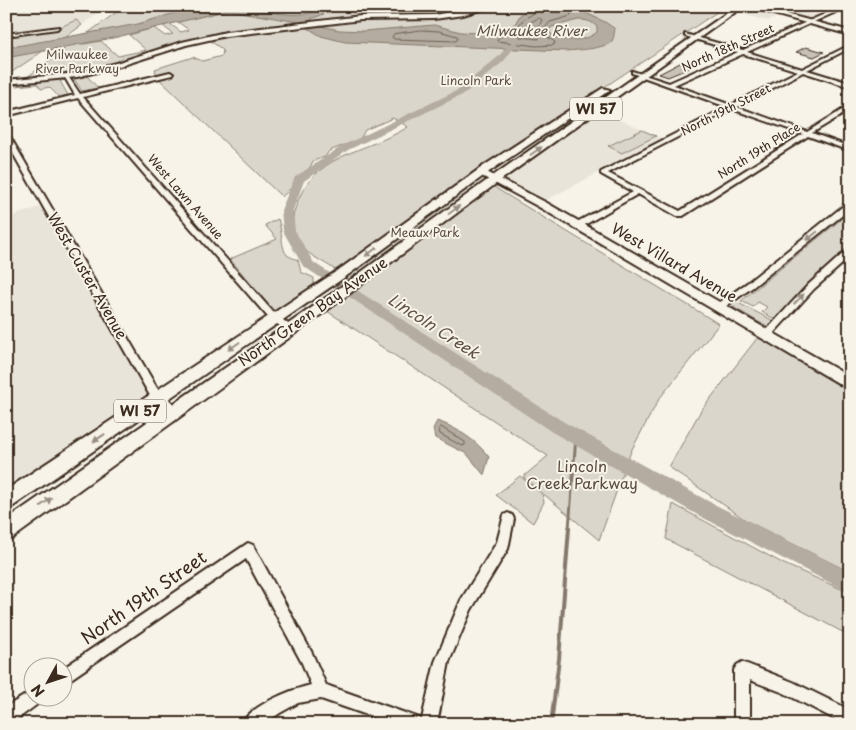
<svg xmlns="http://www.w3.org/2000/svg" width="856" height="730" viewBox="0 0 856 730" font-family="'Playpen Sans',sans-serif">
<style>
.built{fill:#e9e4d9}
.green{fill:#dbd6cb;stroke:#8b8074}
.water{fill:#b4aca0;stroke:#84786c;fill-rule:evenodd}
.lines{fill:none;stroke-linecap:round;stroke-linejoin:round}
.shore{stroke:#6b5e52;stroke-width:1}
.stream-far1{stroke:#84786c;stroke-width:3}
.stream{stroke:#84786c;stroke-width:4}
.river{fill:#b4aca0;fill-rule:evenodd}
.building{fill:#c8c1b6;stroke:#3b2a1e}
.street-casing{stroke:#3b2a1e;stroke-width:4}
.secondary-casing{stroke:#3b2a1e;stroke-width:4}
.primary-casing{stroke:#3b2a1e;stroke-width:4}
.street{fill:#f7f3e8;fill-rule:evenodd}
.secondary{fill:#f7f3e8;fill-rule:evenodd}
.primary{fill:#f7f3e8;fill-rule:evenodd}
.oneway{fill:#998e83}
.labels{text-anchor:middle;stroke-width:4;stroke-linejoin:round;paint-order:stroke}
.far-street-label{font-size:12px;fill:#3b2a1e;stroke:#f7f3e8}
.far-park-label{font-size:12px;fill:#5b4c41;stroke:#f7f3e8}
.far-water-label{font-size:14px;font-style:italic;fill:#5f5145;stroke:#f7f3e8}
.shield{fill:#f7f3e8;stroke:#73665b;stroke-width:1}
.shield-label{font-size:14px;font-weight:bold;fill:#3b2a1e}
.street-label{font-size:15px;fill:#3b2a1e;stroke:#f7f3e8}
.park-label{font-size:15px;fill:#5b4c41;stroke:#f7f3e8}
.water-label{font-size:16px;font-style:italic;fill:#5f5145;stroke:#f7f3e8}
.near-street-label{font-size:18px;fill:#3b2a1e;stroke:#f7f3e8}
</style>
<rect width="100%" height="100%" fill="#f7f3e8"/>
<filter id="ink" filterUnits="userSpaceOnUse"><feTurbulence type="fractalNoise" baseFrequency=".02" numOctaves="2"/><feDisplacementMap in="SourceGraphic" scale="10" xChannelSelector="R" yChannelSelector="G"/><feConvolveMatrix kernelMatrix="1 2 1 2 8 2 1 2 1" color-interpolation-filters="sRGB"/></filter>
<g filter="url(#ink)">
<path class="built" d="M6,6H108L82,25L76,20L59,27L6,34Z
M756,6H785L825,16L814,21Z
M746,8L779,16L768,21L739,13Z
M597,110L664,139L546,200L543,201L504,178Z
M46,205L159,398L6,502V218Z"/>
<path class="green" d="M125,6H726L480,170L497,189L719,324L659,399L631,451L599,540L523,477L548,456L327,311L358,288C350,282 342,275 334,269C321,260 307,255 298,242C291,232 292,219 295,209C311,153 366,153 408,127L393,118L365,130L360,139L329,151L325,157L313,161C310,171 291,187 282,197L157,77L155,69L193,57L202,61L222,56L223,50L209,40C167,50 128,65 87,76L98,88L82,91L74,79L60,81L68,95L59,97L49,87L41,89L37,84L15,86L65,49L43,51L6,76V35L56,29L76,20L82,25L63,39L84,44L101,41L118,56L146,50L129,35L154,28L165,36L173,34L163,26L170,24L181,32L189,30L178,22L216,13L84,36Z
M642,130L656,136L622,153L608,146Z
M850,212V247L797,296L776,320L762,312L767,307L758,302L753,307L741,301Z
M278,219C282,229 281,249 287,255C290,257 295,259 298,260L301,272L314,278V286L274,311L230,259L277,239L265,225Z
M738,303L774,321L769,328L733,307Z
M758,337L850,392V572L747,521L669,467L700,412Z
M520,476L542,494L544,502L533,523L496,495Z
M673,504L784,564L850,593V636L666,539Z"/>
<path class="water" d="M198,6H262L260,10C274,12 289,16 304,14C316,13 324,6 336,6L325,10L324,14L311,19L317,25L339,30L364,31L434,25L461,32L480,33L500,32L515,24L520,15L536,6H571L605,22L615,29C614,33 614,38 612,41C606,49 576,50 566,51L345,42L321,36L298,22L228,10L113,38L6,58V48L138,24ZM578,20C586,20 592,21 597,27V32C586,42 561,43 550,33L549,30L552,27Z
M437,421C456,427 477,441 489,457L484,475L467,454L435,438L433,429Z"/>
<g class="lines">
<path class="shore" d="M538,6L536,12L524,19L517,28L498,38L497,41L536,46L554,45L555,42L546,36L545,28L550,22L571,16L569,6
M539,18L542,20L538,28L539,39L520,37L519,34L528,24Z
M421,30L439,31L457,36L458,39L456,41L394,39L392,37L394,34Z
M441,427L465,442V445L462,446L440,434L439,429Z"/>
<path class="stream-far1" d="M569,529L576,436"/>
<path class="stream" d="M551,724L559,659L569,528"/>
<path class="river" d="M512,41L518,42L504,61L464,94L348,150L304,181L293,210L295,231L314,263L564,422L708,501L850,572V593L694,513L552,432L303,266L283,231L281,210L295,177L342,146L458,90L498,57Z"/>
</g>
<path class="building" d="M806,47L824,52L814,57L796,52Z
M680,63L692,67L668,77L659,74Z"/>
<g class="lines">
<defs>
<path id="street" d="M843,6H849L747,52L802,69L850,45V48L807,70L850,83V87L803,72L737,107L807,132L850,105V110L812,133L850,147V151L808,136L683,216H677L638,194L581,227H575V223L633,192L601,174V172L727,107L632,73V71L669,83L738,52L685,36V34L743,50ZM743,54L798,71L731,105L674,85ZM732,109L803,134L680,211L608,173Z
M59,27L57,29L6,36V34Z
M170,72L173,74L172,75L83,97L273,312L292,327L294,329L292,331H286L267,316L78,98L6,116V112L75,95L64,76H68L80,94Z
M6,133L9,135L157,388L178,408L179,411L178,414L174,415L170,414L149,394L6,141Z
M847,203H850V209L753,287L722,309H716L714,307L716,305L747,283Z
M847,250H850V257L814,289L770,337H764L762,335L764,333L808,285Z
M508,513L512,515L514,519L508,549L471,610L449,662L437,724H393L321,699L298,703L280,713L264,724H242C249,706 293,689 311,685L302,663L246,559L62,685V669L248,543L253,545L312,653L326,685L422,719L435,662L461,600L497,542L504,515Z
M742,662L793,682L850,710V724H844L784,693L750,680V724H734V670L737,665Z
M32,691V698H42L39,703L12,723L6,724V707Z"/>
<path id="secondary" d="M482,6H493L463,15L434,19L361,20L226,36L186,45L120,66L77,77L6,84V80L77,73L116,63L182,42L226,32L361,16L434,15Z
M744,6H755L850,31V35Z
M481,169L547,203L850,377V390L539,207L478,174V170Z"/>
<path id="primary" d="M737,6H744L505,177L337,303L13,538L6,540V520L327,297L497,173Z
M603,88L610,90L493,169L348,275L12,507L6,510V490L340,269L485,165Z"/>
</defs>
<use href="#street" class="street-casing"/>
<use href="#secondary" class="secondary-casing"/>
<use href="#primary" class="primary-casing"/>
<use href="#street" class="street"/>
<use href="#secondary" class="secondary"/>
<use href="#primary" class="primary"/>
</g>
<defs><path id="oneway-solid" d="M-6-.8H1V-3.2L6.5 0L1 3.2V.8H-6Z" transform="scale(1.25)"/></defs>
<g class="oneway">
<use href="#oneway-solid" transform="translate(536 151) rotate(-35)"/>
<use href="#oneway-solid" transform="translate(454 210) rotate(-37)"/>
<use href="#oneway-solid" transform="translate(812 236) rotate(141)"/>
<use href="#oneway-solid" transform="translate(371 252) rotate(144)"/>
<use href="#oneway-solid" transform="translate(799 299) rotate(-46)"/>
<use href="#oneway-solid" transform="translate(234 346) rotate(145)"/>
<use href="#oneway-solid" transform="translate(99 438) rotate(146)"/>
<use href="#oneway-solid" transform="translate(46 502) rotate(-36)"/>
</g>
</g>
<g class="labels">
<g class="far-street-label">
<text transform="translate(728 48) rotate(-24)" y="4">North 18th Street</text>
<text transform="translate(726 110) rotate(-27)" y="4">North 19th Street</text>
<text transform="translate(759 151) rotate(-32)" y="4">North 19th Place</text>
<text transform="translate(185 197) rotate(49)" y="4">West Lawn Avenue</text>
</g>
<g class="far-park-label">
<text x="77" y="59">Milwaukee<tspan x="77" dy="14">River Parkway</tspan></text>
<text x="476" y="85">Lincoln Park</text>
<text x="425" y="237">Meaux Park</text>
</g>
<g class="far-water-label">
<text x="531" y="36">Milwaukee River</text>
</g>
<g class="shield">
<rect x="570" y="97.5" width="52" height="23" rx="4"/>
<rect x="114" y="399.5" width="52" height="23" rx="4"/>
</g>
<g class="shield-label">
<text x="596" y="114">WI 57</text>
<text x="140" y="416">WI 57</text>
</g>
<g class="street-label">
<text transform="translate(674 263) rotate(30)" y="5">West Villard Avenue</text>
<text transform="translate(87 276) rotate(60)" y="5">West Custer Avenue</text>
<text transform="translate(313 312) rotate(-35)" y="5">North Green Bay Avenue</text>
</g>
<g class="park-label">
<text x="582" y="472">Lincoln<tspan x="582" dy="17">Creek Parkway</tspan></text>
</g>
<g class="water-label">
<text transform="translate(434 326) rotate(33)" y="6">Lincoln Creek</text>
</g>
<g class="near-street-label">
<text transform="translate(144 598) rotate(-35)" y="6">North 19th Street</text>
</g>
</g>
<rect width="856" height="730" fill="none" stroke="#f7f3e8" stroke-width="25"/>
<rect x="12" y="12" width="831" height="705" fill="none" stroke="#3b2a1e" stroke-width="2" filter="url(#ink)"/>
<g transform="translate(48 682) rotate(230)"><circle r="24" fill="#f7f3e8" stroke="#aca397"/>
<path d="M0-4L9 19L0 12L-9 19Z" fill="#3b2a1e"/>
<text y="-8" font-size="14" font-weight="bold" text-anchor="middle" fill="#3b2a1e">N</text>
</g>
</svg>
